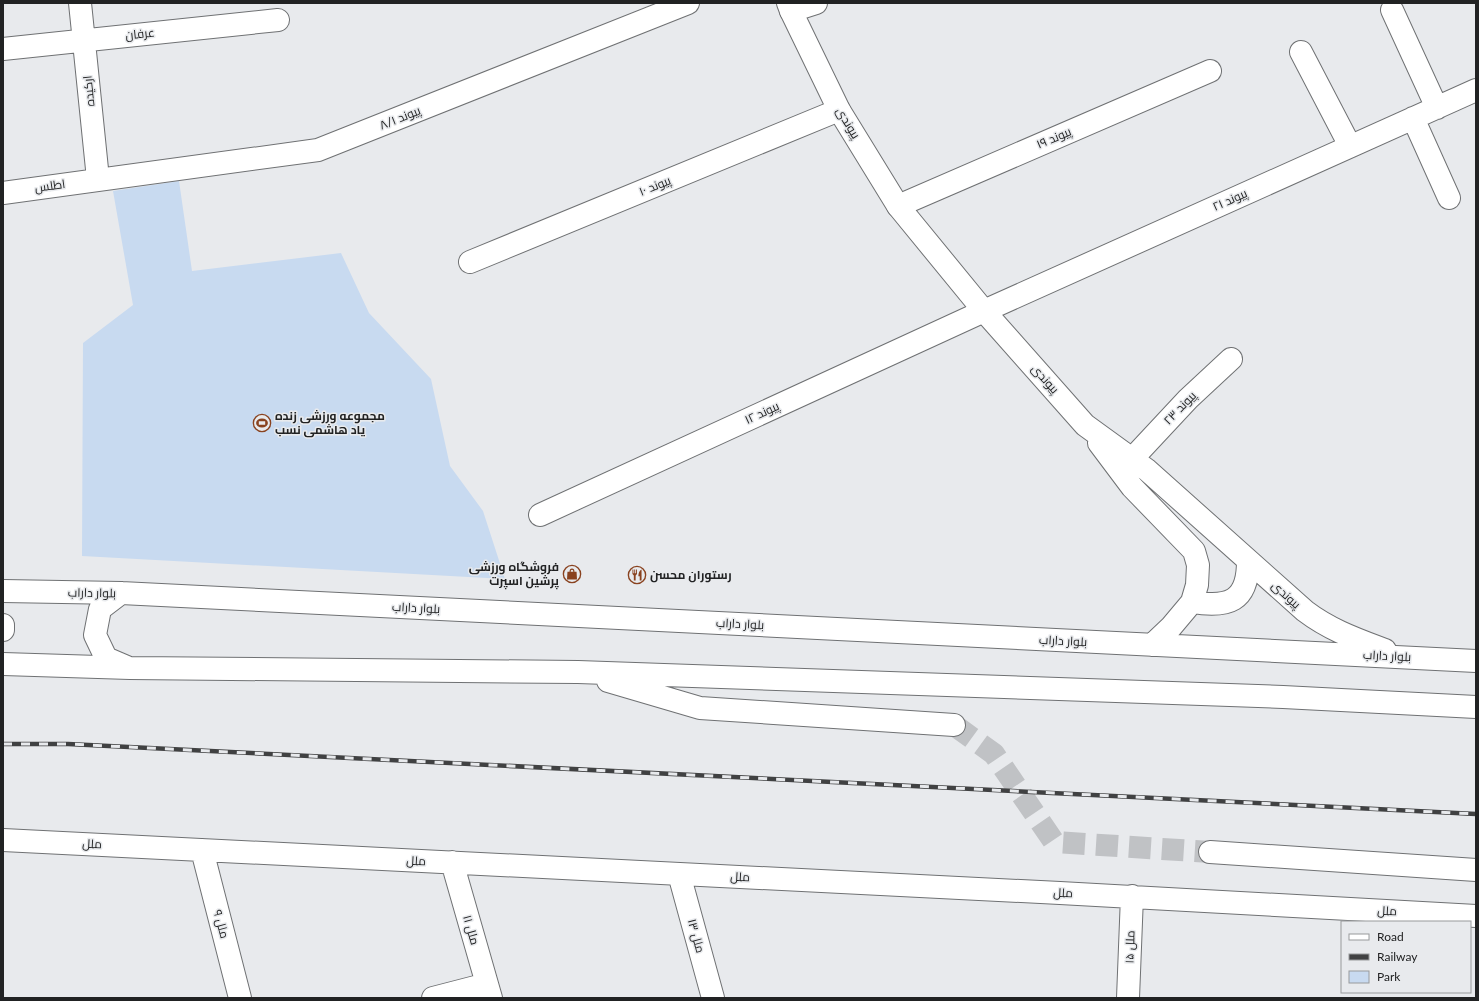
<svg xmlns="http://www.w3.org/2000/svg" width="1479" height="1001" viewBox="0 0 1479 1001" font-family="Lato,Cairo,sans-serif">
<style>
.green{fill:#c8daf0}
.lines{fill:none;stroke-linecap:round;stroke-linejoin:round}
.secondary-tunnel{stroke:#c0c2c5;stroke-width:22;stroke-dasharray:22 11;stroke-linecap:butt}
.street-casing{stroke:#6f7173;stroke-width:24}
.secondary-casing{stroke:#6f7173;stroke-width:24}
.street{stroke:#fff;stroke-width:22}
.secondary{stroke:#fff;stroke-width:22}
.rail-casing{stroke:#404142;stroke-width:4.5}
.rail{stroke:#e8eaed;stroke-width:3;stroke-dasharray:9;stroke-linecap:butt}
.labels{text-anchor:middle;stroke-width:3;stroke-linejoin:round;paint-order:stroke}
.street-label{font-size:12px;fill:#212223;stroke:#e8eaed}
.poi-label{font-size:12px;font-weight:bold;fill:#212223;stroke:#e8eaed;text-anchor:start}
</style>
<rect width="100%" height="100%" fill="#e8eaed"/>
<path class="green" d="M179,181L192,271L341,253L369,313L431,379L450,466L483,511L505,579L82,556L83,343L133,305L113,191Z"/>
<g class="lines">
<path class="secondary-tunnel" d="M954,725L994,754L1054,842L1210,852"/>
<defs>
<path id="street" d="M80,3L98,179
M1392,10L1437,108
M791,11L816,3
M3,49L278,20
M1301,52L1350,146
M1413,118L1449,198
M3,193L318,150L688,3
M898,206L1210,71
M470,262L839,110
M1132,459L1188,399L1231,359
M540,515L984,311L1476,90
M3,840L1060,893L1476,916
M202,850L240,998
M452,862L491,998
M679,874L713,998
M433,998L487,984
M1128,998L1132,896"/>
<path id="secondary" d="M788,3L791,11L839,110L898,206L984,311L1085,425L1147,470L1305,611C1330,630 1356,639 1385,650
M1099,443L1132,487L1194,551L1198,565L1197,585L1192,602L1171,627L1152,645
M3,591L121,593L1476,661
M121,593L100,609L95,635L106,658L127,667
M1192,602C1228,608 1248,602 1248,561
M3,625V630
M3,664L130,668L578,672L1283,697L1476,707
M608,681L700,708L954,725
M1210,852L1476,870"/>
</defs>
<use href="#street" class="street-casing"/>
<use href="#secondary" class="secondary-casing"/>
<use href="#street" class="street"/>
<use href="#secondary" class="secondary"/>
<defs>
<path id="rail" d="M3,744H68L1476,814"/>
</defs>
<use href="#rail" class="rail-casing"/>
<use href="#rail" class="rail"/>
</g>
<defs>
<symbol id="stadium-ring" viewBox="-11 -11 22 22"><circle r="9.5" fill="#e8eaed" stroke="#89421f" stroke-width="1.5"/><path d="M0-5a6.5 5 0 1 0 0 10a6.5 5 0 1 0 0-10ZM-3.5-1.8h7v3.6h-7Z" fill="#89421f"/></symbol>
<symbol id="shop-ring" viewBox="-11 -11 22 22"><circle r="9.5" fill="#e8eaed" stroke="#89421f" stroke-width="1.5"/><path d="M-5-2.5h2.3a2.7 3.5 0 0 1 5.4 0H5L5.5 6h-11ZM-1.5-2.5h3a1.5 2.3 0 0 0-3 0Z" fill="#89421f"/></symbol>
<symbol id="restaurant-ring" viewBox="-11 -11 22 22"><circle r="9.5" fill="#e8eaed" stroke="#89421f" stroke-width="1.5"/><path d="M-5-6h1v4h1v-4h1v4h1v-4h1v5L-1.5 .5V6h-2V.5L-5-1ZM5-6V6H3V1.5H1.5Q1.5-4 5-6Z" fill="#89421f"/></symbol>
</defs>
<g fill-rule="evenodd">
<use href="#stadium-ring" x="252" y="413" width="20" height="20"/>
<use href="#shop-ring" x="562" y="564" width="20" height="20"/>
<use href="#restaurant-ring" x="627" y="565" width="20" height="20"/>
</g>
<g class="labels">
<g class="street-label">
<text transform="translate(140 34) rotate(-6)" y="4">عرفان</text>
<text transform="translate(89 91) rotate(-96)" y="4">ارکیده</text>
<text transform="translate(400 118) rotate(-22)" y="4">پیوند ۸/۱</text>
<text transform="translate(848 123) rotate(59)" y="4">پیوندی</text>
<text transform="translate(1054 138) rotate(-23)" y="4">پیوند ۱۹</text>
<text transform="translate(50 186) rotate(-8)" y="4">اطلس</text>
<text transform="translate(655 186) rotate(-22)" y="4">پیوند ۱۰</text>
<text transform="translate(1230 200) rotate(-24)" y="4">پیوند ۲۱</text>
<text transform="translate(1045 379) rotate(48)" y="4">پیوندی</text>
<text transform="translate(1180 408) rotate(-46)" y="4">پیوند ۲۳</text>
<text transform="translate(762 413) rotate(-25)" y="4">پیوند ۱۲</text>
<text transform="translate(92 593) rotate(1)" y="4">بلوار داراب</text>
<text transform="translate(1286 595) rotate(42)" y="4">پیوندی</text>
<text transform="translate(416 608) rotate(3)" y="4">بلوار داراب</text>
<text transform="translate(740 624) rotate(3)" y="4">بلوار داراب</text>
<text transform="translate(1063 641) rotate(3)" y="4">بلوار داراب</text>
<text transform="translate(1387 656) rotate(3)" y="4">بلوار داراب</text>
<text transform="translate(92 844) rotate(3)" y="4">ملل</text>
<text transform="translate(416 861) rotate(3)" y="4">ملل</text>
<text transform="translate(740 877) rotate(3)" y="4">ملل</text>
<text transform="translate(1063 893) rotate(3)" y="4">ملل</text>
<text transform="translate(1387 911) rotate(3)" y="4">ملل</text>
<text transform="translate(221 924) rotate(75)" y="4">ملل ۹</text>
<text transform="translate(471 930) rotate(74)" y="4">ملل ۱۱</text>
<text transform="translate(696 936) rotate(75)" y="4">ملل ۱۳</text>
<text transform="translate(1130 947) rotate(-88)" y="4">ملل ۱۵</text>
</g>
<g class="poi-label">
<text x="275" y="420">مجموعه ورزشی زنده<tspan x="275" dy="14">یاد هاشمی نسب</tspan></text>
<text x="559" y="571" text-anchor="end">فروشگاه ورزشی<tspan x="559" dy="14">پرشین اسپرت</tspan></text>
<text x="650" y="579">رستوران محسن</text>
</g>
</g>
<rect width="1479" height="1001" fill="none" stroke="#212223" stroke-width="8"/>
<rect x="1341" y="921" width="130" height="72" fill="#e8eaed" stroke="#989a9c"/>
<rect x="1349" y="934" width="20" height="6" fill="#ffffff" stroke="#989a9c"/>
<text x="1377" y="941" font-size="12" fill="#212223">Road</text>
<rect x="1349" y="954" width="20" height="6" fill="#404142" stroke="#989a9c"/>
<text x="1377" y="961" font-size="12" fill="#212223">Railway</text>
<rect x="1349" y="971" width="20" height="12" fill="#c8daf0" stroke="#989a9c"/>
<text x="1377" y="981" font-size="12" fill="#212223">Park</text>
</svg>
